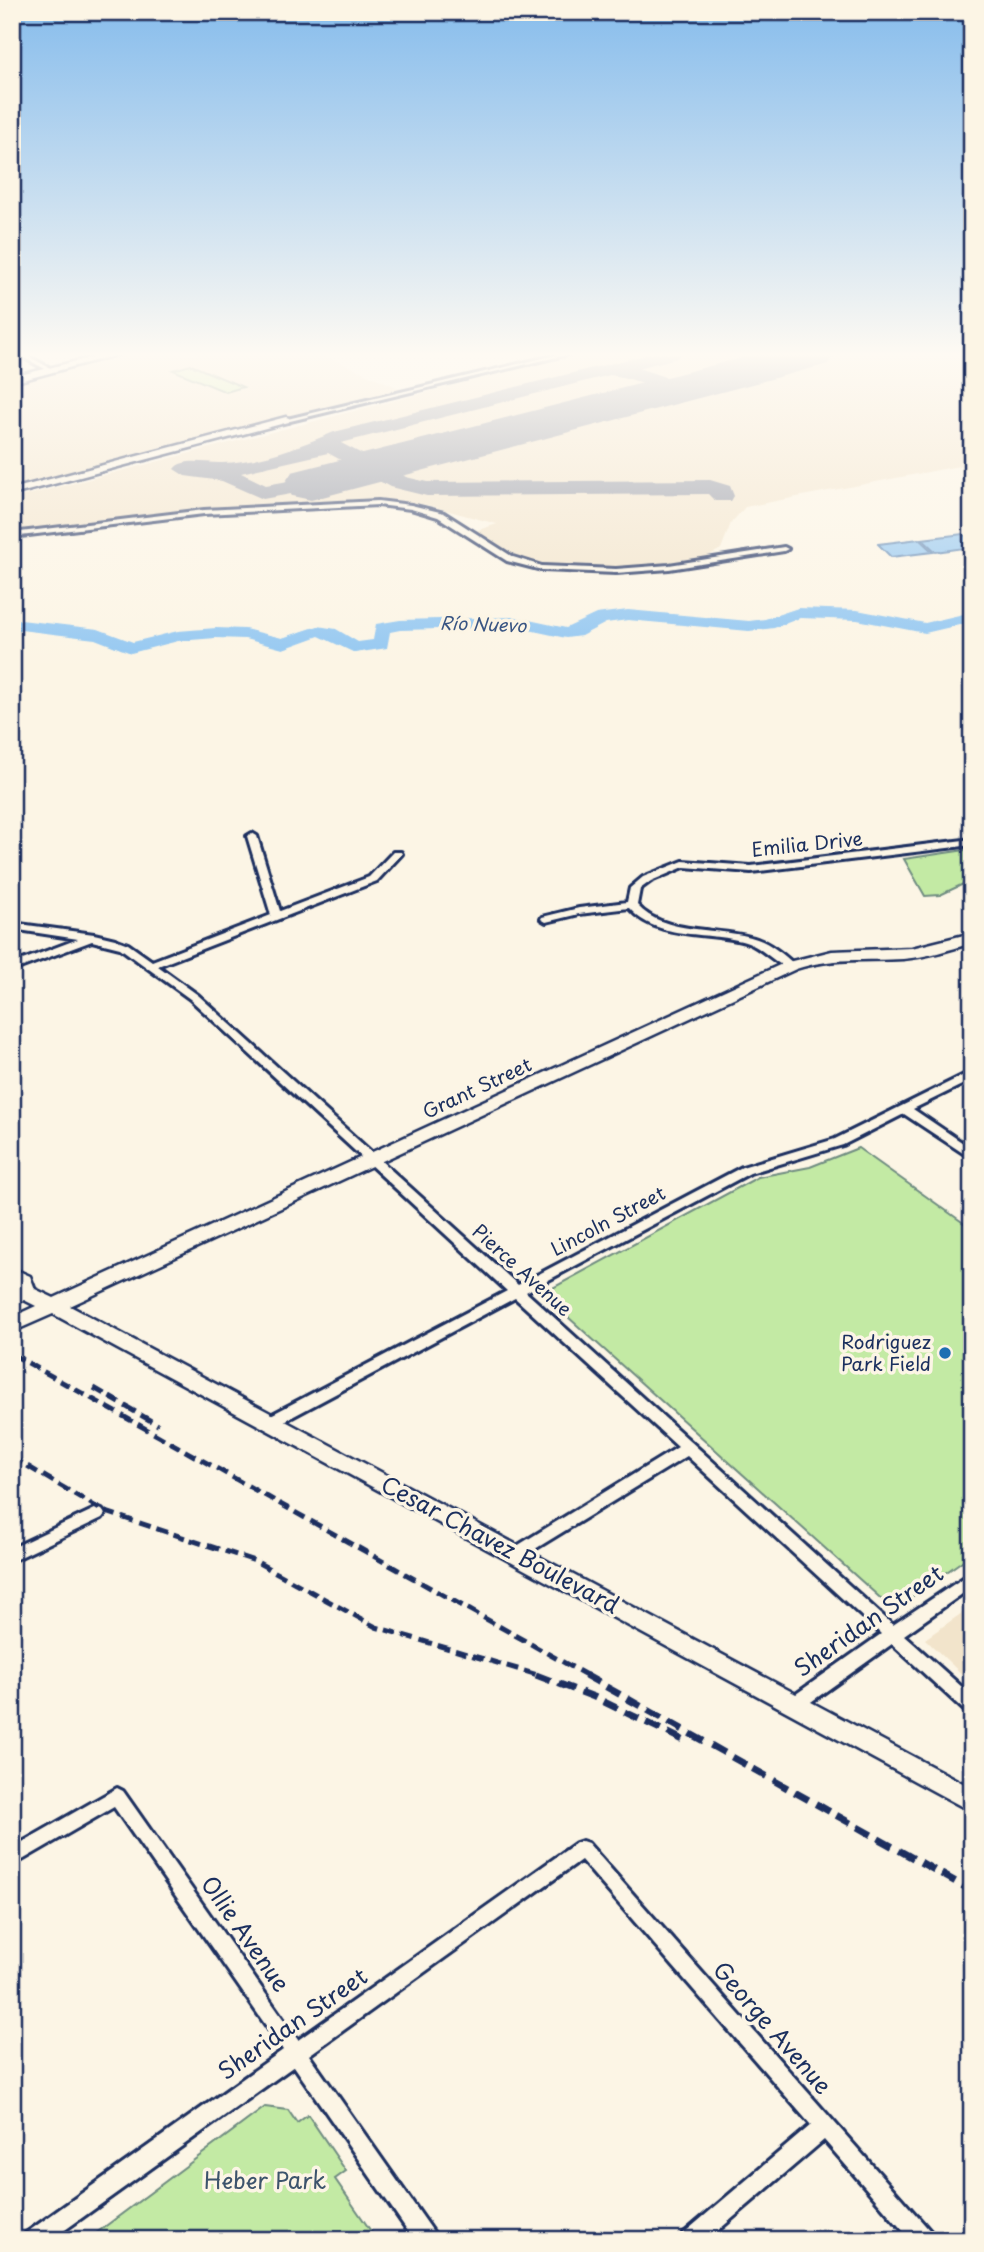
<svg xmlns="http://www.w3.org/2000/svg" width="984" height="2252" viewBox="0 0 984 2252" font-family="'Playpen Sans',sans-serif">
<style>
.built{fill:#f2e4cb}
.green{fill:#c3eaa4;stroke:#6f8c81;stroke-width:2}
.water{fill:#93c7f1;stroke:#638ab6;stroke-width:2}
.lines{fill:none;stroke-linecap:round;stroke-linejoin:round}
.river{fill:#93c7f1;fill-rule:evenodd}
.taxiway{fill:#8c92a2;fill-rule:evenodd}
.runway{fill:#8c92a2;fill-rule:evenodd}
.street-casing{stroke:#1b2f5e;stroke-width:6}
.secondary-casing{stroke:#1b2f5e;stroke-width:5}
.primary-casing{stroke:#1b2f5e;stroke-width:5}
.street{fill:#fcf5e5;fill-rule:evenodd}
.secondary{fill:#fcf5e5;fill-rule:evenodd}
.primary{fill:#fcf5e5;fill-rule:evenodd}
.rail-far1{stroke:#1b2f5e;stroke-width:5;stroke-dasharray:12 6;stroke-linecap:butt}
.rail{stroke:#1b2f5e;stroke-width:7;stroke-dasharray:16 8;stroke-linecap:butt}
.poi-dot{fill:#1f6fb2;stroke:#fcf5e5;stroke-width:2.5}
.labels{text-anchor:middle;stroke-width:7;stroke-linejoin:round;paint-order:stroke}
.far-water-label{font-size:18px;font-style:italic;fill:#395583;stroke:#fcf5e5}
.street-label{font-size:19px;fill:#1b2f5e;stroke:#fcf5e5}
.poi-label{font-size:19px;fill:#1b2f5e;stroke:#fcf5e5;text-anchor:end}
.near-street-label{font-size:23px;fill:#1b2f5e;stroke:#fcf5e5}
.near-park-label{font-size:23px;fill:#3d546c;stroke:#fcf5e5}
</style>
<rect width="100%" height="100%" fill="#fcf5e5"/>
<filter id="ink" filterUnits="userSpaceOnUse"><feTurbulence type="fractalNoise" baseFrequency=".0143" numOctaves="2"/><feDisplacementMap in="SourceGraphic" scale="14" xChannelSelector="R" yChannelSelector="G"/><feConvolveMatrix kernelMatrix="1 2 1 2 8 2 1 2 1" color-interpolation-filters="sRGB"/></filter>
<g filter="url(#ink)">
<path class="built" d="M130,354H321L408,392L340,406L12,492V385Z
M575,354H972V457L959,466L745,507L731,523L721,549L701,560L647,567L601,569L529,563L513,557L475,531L497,524L427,505L383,500L199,510L12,533V499Z
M972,1606V1684L925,1639Z"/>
<path class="green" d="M191,365L243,387L226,392L173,370Z
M972,849V880L940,895L925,896L904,859Z
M858,1148L972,1229V1554L899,1606L887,1604L548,1299L547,1291L758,1177L810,1167Z
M265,2107L288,2110L297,2123L308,2115L346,2171L335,2179L377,2240H87Z"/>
<path class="water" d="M963,534L972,541V547L936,552L922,539Z
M919,539L933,552L891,557L878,544Z"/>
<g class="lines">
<path class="river" d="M798,608L857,610L925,623L972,612V622L925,633L857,620L800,618L774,628L749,631L628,620L606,623L581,636L566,638L515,627L400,630L390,632L387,648L355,653L319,636L283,649L245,639L216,638L178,641L131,653L95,639L12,629V619L98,629L133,642L178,631L216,628L245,629L282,638L318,626L336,629L358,642L373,640L376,624L400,620L515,617L566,628L596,614L628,610L749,621L765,619Z"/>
<path class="taxiway" d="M649,354H680L677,358L638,368L671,379L703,376L713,382C694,405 634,377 610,375L341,443L406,477L427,482L710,480L730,486L734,496L731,501H715L708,494L427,496L390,487L328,453L241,473L266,485L311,477L322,484L319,489L263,499L222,481L185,476L174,469C183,457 208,464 222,463C260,462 300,446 334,432Z"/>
<path class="runway" d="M757,354H835L828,364L311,500L292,496L284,484L292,472Z"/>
<defs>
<path id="street" d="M17,354H24L52,369L47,370Z
M560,354H569L286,422L283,420Z
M378,501L411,505L444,513L513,557L542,566L616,569L669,565L784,547L788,549L784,551L669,569L616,573L542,570L507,561L438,517L411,509L378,505L204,514L12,537V533L204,510Z
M252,833L257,836L280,911L369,877L393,852H401L402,854L377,881L158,966L198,995L518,1285L742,1167L835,1139L972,1071V1080L913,1109L972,1149V1159L904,1114L843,1145L750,1173L526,1292L893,1625L972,1572V1587L904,1635L972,1696V1714L966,1712L892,1644L801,1709L795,1711L789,1709L787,1704L789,1699L881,1634L687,1456L522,1557L517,1559L512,1557L509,1553L512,1549L678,1447L515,1298L277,1425L272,1426L267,1425L265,1421L267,1417L507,1291L190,999L120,948L92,941L12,971V964L78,939L12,929V923L94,934L115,939L128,944L152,961L271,915L247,836Z
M972,839V845L751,872L684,867L651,881L640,889L637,905C664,936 721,926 757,939C771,944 783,954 794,964L796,966L790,969C775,964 764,949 748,943C711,930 658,942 629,908L579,914L546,922L541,919L542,917L579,908L627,902L630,888L643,877L683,861L751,866Z
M97,1508L102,1510L105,1514L102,1518L12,1561V1548Z
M117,1788L123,1791L298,2040L576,1843L582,1841L588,1843L932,2233L935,2240H911L824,2140L707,2240H681L684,2233L811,2125L581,1860L309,2055L434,2233L437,2240H414L294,2066L51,2240H23L26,2233L283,2050L114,1807L12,1866V1848Z"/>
<path id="secondary" d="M286,417L289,418V422L12,495V489Z
M972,933V943C949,950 926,957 903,959C866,961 831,957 796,969L70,1306L972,1788V1812L53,1314L12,1332V1317L36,1306L24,1300L12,1303V1289H15L12,1283V1268L30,1276L35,1289L54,1298L784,963L832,951L912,948Z"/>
<path id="primary" d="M105,354H120L12,383V377Z"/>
</defs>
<use href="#street" class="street-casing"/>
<use href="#secondary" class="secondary-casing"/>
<use href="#primary" class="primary-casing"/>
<use href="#street" class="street"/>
<use href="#secondary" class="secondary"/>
<use href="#primary" class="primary"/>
<path class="rail-far1" d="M12,1354L588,1676
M94,1388L158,1425
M12,1457L103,1511L255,1561L376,1627L541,1676"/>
<path class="rail" d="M536,1675L594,1697L685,1741
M585,1675L972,1891"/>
</g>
</g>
<linearGradient id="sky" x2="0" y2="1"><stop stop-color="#86bcec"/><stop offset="0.53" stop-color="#fefaf3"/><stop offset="1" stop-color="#fefaf3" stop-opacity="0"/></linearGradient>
<rect width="984" height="669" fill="url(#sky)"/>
<circle class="poi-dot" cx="945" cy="1353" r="7"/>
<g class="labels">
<g class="far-water-label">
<text transform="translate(483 625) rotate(2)" y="6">Río Nuevo</text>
</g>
<g class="street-label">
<text transform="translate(807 844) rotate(-6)" y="7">Emilia Drive</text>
<text transform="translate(477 1088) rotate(-25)" y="7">Grant Street</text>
<text transform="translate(608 1221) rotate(-28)" y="7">Lincoln Street</text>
<text transform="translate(522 1270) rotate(42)" y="7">Pierce Avenue</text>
</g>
<g class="poi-label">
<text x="931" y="1349">Rodriguez<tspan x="931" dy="22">Park Field</tspan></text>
</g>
<g class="near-street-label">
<text transform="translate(500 1545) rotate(28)" y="8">Cesar Chavez Boulevard</text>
<text transform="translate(869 1621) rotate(-35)" y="8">Sheridan Street</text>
<text transform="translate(245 1934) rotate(55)" y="8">Ollie Avenue</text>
<text transform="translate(293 2024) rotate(-35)" y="8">Sheridan Street</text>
<text transform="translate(772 2028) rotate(49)" y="8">George Avenue</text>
</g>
<g class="near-park-label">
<text x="265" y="2189">Heber Park</text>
</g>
</g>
<rect width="984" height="2252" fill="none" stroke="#fcf5e5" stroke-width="42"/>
<rect x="21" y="21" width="942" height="2210" fill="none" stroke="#1b2f5e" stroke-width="2.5" filter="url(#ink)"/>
</svg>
